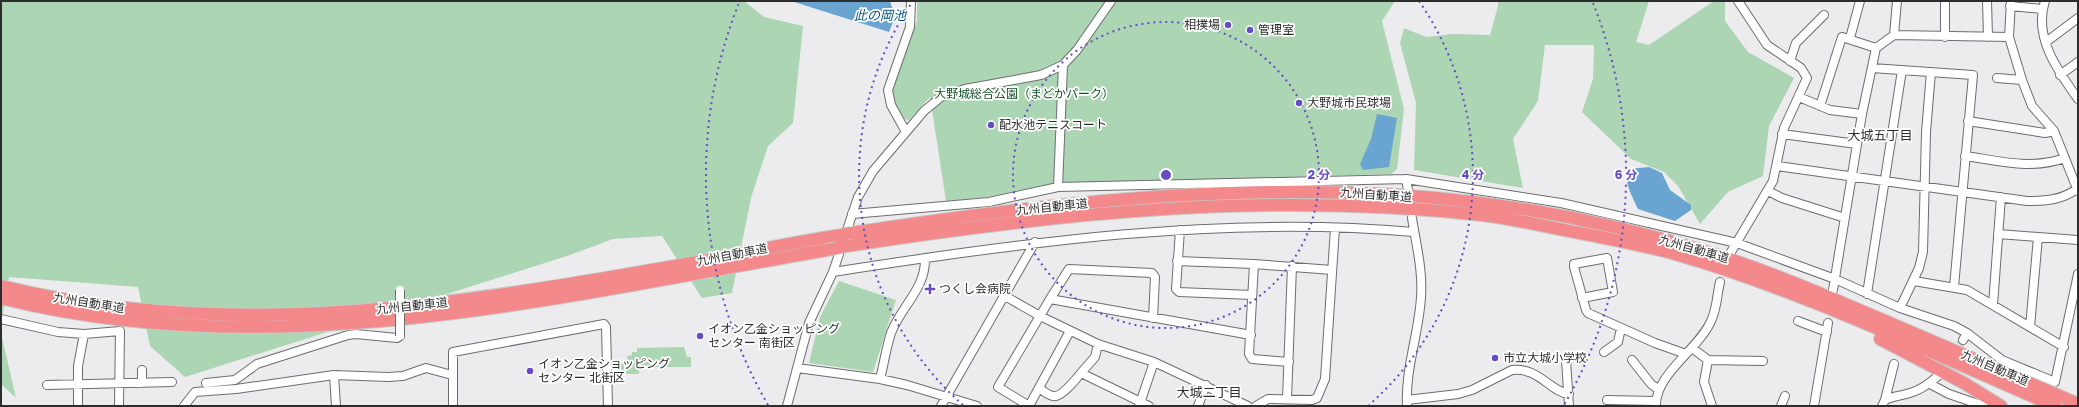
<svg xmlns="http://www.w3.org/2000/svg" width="2079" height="407" viewBox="0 0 2079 407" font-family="'Golos Text','Noto Sans JP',sans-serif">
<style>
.green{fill:#acd5b3}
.water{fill:#69a5d0}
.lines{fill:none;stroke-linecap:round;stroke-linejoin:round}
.minor-tunnel{stroke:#c6c6c8;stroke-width:8;stroke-dasharray:8 4;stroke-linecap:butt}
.minor-casing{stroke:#6d6d6f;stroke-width:10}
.highway-casing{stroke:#c8c8c9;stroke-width:14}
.minor{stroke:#fff;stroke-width:8}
.highway{stroke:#f3898a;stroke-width:12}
.minor-bridge-casing{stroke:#6d6d6f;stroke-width:10;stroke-linecap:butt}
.highway-bridge-casing{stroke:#c8c8c9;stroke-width:14;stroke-linecap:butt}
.minor-bridge{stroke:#fff;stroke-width:8}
.highway-bridge{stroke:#f3898a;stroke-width:12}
.ring{fill:none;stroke:#674cc5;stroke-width:2;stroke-dasharray:2 4}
.poi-dot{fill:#674cc5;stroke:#fff;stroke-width:1.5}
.labels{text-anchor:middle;stroke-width:3.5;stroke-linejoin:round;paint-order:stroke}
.poi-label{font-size:12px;fill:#2d2d2e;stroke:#fff;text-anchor:start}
.park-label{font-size:12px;fill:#125125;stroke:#fff}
.street-label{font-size:12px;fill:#2d2d2e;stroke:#fff}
.water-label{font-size:13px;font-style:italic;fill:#06537c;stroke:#fff}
.neighbourhood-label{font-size:13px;fill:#2d2d2e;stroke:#fff}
.centre{fill:#674cc5;stroke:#fff;stroke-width:2}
.ring-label{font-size:12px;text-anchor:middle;font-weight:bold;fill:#674cc5;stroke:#fff;stroke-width:3.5;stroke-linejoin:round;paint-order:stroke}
</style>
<rect width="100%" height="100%" fill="#ececee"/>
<path class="green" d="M1,1H744L764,17L803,26L793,123L768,146L751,198L732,293L702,298L662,236L613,239L570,255L185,377L150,346L138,287L9,277L1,324Z
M917,1H1395L1382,21L1404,109L1397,169L1391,174L1050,184L987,197L946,201L930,97L909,120L905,119L893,102L891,91L917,21Z
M1498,1H1649L1636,42L1649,45L1714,1H1725V21L1748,52L1794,78L1769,126L1763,176L1728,192L1700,224L1678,186L1664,172L1631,159L1582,112L1593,79L1594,45H1545L1538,101L1513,139L1523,188L1414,170L1416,103L1400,43L1404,28L1426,37L1452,34L1490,35L1498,6Z
M839,281L896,300L873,372L809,363L820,317Z
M1,333L16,398L1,384Z
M684,347L687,357H691V367H639V374H616V365L627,363V356L632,355V352H637V348Z"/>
<path class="water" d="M791,1H890L895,17L889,32Z
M1377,114L1397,118L1389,167L1363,170L1360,164L1371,139Z
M1649,167L1662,173L1670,190L1691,205V210L1675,221L1638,209C1633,197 1623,182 1628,169Z"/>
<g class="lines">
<path class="minor-tunnel" d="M1939,374L1963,340"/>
<defs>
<path id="minor" d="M1945,1V37
M1987,1L1988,37
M2011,1L2009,37L2022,80L2032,106L2054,131L2078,191
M2045,1C2033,37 2058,71 2078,99
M2010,6L2042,9
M1894,35L1897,1
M1850,38L1860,1
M2046,42L2078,18
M1790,61L1796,43L1824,15
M1872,68L1973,75L1954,287
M2060,75L2078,62
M1997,78L2022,80
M1799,97L1830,110L1862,114
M1820,106L1842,37L1876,48
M1968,121L2045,133L2054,131
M906,132L891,105L888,90L910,27L911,1
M1782,134L1857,144
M1965,156C2001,161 2031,170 2065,158
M1777,166L2027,201C2046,201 2063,200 2078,188
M1406,179L1408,190
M1058,187L1063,65L1077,50L1111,1
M1768,191L1782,198L1845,218
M852,214L989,202L1058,187L1406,179L1561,203L1737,243L1835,279L1900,308L1954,326L1967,333L2002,360L2055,382L2078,274
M1180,230L1176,289L1179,292L1252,295
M1998,234L2078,240
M1731,252L1773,181L1784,128L1807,78L1801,68L1767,45L1738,1
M1177,261L1254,264L1332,270
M1254,264L1249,354L1252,359L1289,362
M833,272C1025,242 1219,215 1414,232
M1914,281L1967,290L2064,347
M1833,290L1862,114L1876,48L1894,35L2009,37
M1867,294L1902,70
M1005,296L1040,316L1098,344
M1582,298L1613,292L1607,258L1574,264V267L1586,310L1588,313L1655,343L1686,354
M1993,305L2001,197
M1900,308L1919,268L1923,252L1926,132L1931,72
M1153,318L1155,277L1152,273L1069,269L1050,299C1117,311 1184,323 1251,335
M1,319L58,332L84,334L120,331L119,406
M1798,321L1827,332
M2030,327L2038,237
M1963,340L1967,333
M1692,348L1708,360L1763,361
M1604,352L1618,342L1621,328
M1566,360L1569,406
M1632,360L1651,384L1659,390
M1708,360L1704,382L1712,406
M797,368L880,379L907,385L977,406
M334,375L336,406
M880,379C884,364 886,348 891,333C901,306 926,289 925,258
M142,383V370
M206,383L235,380L257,364L348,335L356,334L397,338L400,336
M1930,384L1949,394L1984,406
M47,385L172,382
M1039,388C1043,391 1048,395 1053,396C1061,398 1076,379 1081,373
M1287,399L1292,266
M1407,400L1458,394L1472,390L1512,370C1539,367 1550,392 1569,394
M1607,400L1656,401
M1885,400L1894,364
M78,406V366L84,334
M184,406L195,392L236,389L334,375L388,377L403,376L426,368L452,375
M453,406V352L604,324L606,327L608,406
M787,406L809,323L833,272L858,197L873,171L924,111L941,97L965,89L1041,75L1063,65
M941,406L1035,242
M1029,406L998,387L1050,299
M1029,406L1070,331
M1139,406L1154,362
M1149,406L1081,373L1095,357L1098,344L1154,362L1248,406
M1198,406L1206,385
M1256,406L1268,399L1312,400L1317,398L1325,379L1335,228
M1407,406C1405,369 1419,333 1421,297C1423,270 1416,244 1412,218
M1656,406C1655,374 1699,349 1711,321C1717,309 1717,294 1720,282
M1781,406L1785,396
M1814,406L1828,323
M1882,406L1885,400C1893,396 1901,396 1910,393C1921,390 1930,383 1938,376"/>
<path id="highway" d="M851,233C1019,207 1188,187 1357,193C1480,197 1603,219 1720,256C1776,274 1831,298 1885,321C1950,349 2014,376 2078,404
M846,246C1057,213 1269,191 1482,215C1515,219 1547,227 1580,233C1611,239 1641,245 1672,253C1804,291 1929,352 2055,406
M1,286C236,344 464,303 698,262C744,253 789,243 836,236
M1,298C275,367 556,297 827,250
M1880,339L1964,383L2001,406"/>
</defs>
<use href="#minor" class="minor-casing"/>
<use href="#highway" class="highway-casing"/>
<use href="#minor" class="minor"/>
<use href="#highway" class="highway"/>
<defs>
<path id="minor-bridge" d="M400,290V336"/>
<path id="highway-bridge" d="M836,236L851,233
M827,250L846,246"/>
</defs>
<use href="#minor-bridge" class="minor-bridge-casing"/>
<use href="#highway-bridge" class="highway-bridge-casing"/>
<use href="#minor-bridge" class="minor-bridge"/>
<use href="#highway-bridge" class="highway-bridge"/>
</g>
<g class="ring">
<circle cx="1166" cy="175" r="153"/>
<path d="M963 405A307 307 0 0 1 913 1M1419 1A307 307 0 0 1 1369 405"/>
<path d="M768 405A460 460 0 0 1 739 3M1593 3A460 460 0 0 1 1564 405"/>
</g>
<g class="poi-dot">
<circle cx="1228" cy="25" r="4"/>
<circle cx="1250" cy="30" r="4"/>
<circle cx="1299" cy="103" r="4"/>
<circle cx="991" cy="125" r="4"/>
<path d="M928 283h4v4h4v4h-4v4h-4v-4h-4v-4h4z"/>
<circle cx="700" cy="336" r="4"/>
<circle cx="1495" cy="358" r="4"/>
<circle cx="530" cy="371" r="4"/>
</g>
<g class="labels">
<g class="poi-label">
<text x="1220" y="29" text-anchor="end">相撲場</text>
<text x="1258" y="34">管理室</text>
<text x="1307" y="107">大野城市民球場</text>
<text x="999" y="129">配水池テニスコート</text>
<text x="939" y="293">つくし会病院</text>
<text x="708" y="333">イオン乙金ショッピング<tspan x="708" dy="14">センター 南街区</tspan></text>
<text x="1503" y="362">市立大城小学校</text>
<text x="538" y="368">イオン乙金ショッピング<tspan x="538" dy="14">センター 北街区</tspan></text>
</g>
<g class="park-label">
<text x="1024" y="98">大野城総合公園（まどかパーク）</text>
</g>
<g class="street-label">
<text transform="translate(1376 195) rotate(4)" y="4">九州自動車道</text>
<text transform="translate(1052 207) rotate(-6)" y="4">九州自動車道</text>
<text transform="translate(1694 249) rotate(16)" y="4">九州自動車道</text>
<text transform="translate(732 255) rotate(-11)" y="4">九州自動車道</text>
<text transform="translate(89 303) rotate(9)" y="4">九州自動車道</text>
<text transform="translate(412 306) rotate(-6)" y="4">九州自動車道</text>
<text transform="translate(1995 368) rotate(23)" y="4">九州自動車道</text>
</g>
<g class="water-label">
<text x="880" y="20">此の岡池</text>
</g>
<g class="neighbourhood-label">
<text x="1880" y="140">大城五丁目</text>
<text x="1209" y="397">大城二丁目</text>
</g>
</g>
<circle cx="1166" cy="175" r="6" class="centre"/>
<g class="ring-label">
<text x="1319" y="179">2 分</text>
<text x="1473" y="179">4 分</text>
<text x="1626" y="179">6 分</text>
</g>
<rect width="2079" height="407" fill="none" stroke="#2d2d2e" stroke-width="4"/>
</svg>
